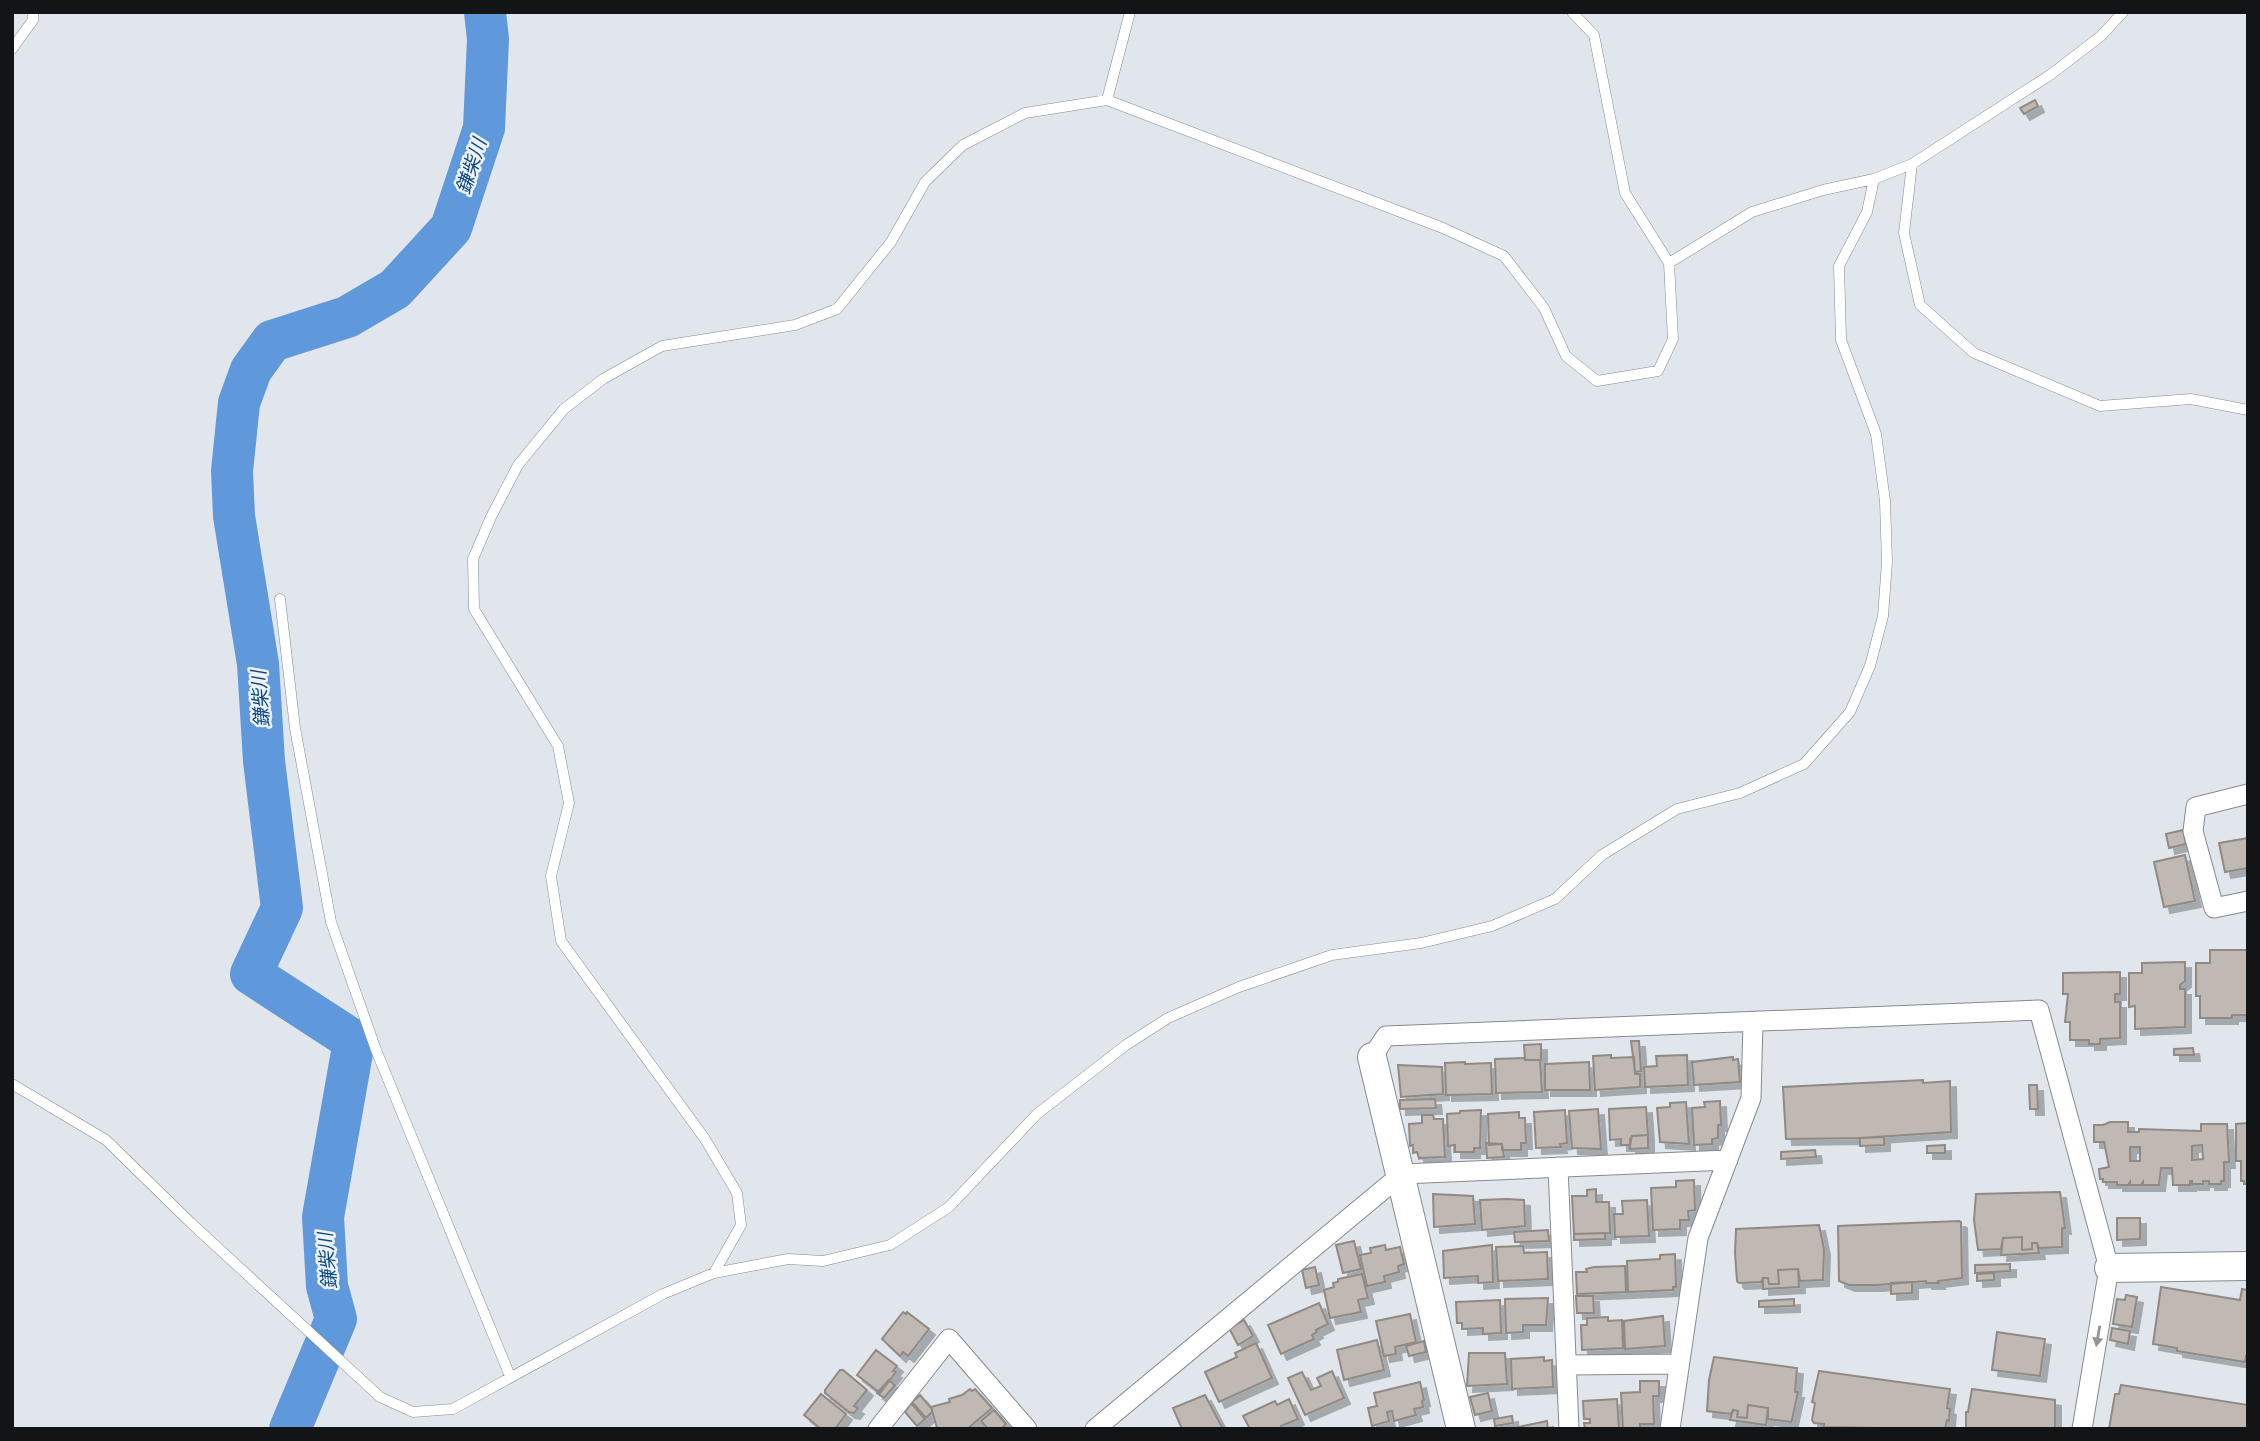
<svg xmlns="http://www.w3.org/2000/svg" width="2260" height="1441" viewBox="0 0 2260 1441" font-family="Quicksand,'Noto Sans JP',sans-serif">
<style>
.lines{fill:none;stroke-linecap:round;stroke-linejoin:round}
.river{stroke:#6098dc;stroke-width:42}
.building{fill:#bfb8b3;stroke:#908984;stroke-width:2;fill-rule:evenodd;filter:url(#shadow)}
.lane-casing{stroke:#858b90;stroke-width:11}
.street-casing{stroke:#858b90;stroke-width:21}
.secondary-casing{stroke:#858b90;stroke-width:30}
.lane{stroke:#fff;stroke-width:10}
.street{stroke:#fff;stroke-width:19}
.secondary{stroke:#fff;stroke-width:28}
.oneway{fill:#949596}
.labels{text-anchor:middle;stroke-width:5;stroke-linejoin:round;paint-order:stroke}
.water-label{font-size:19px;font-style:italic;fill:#0c4885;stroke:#edf3f9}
</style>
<defs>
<filter id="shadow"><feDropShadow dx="6" dy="6" stdDeviation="0" flood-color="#0004"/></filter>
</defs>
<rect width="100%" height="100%" fill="#e0e6ec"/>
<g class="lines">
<path class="river" d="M290,1429L336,1319L327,1286L323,1217L354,1041L251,974L282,908L264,761L258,664L234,516L232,471L239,403L251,370L272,341L347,317L395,289L451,228L484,128L488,39L485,12"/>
</g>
<path class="building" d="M2035,100L2038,106L2024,114L2020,108Z
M2183,830L2186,844L2169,848L2166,834Z
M2248,838V868L2225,872L2219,843Z
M2185,855L2195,901L2164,907L2154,862Z
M2210,950H2248V1015H2232V1018H2200V996H2196V963H2210Z
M2185,962V981L2180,985V989H2185V1027L2135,1029V1006L2129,1007V973H2142V963Z
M2120,972V994H2115V1002H2120V1038L2100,1039V1044H2089V1040H2070V1022H2065L2068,994H2063V973Z
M1631,1041H1639L1641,1071L1635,1072Z
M1541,1044V1060H1525L1524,1045Z
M2193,1048L2194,1055H2174V1049Z
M1611,1055V1058L1634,1057L1635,1074H1640V1087L1595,1090L1593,1056Z
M1687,1055L1688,1085L1645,1087L1644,1067L1657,1066L1656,1056Z
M1733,1057V1060L1738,1059L1740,1082L1694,1085L1692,1062Z
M1525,1058V1060H1540L1542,1092L1496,1093L1495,1059Z
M1465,1062V1064L1491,1063L1492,1094L1446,1095L1445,1063Z
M1589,1062L1590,1090H1545V1064Z
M1398,1065L1442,1067L1443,1094L1401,1097Z
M1923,1080V1083L1950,1081L1951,1132L1860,1138L1786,1139L1783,1087Z
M2029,1085H2037L2038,1109H2030Z
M1435,1099L1436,1108L1400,1109V1100Z
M1720,1101L1721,1125H1718V1138L1712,1139V1144L1694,1145L1692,1108L1705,1107L1704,1102Z
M1686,1102L1689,1144L1660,1142L1657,1108L1670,1107V1103Z
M1646,1107L1648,1135L1632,1136L1630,1145H1621V1139L1610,1140L1609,1109Z
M1598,1109L1601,1149L1572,1148L1569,1111Z
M1481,1110L1480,1148H1474V1152H1455V1145L1448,1146L1447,1114L1460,1113V1111Z
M1565,1110L1567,1143L1560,1144L1561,1147L1536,1148L1534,1112Z
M1519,1112V1118H1525L1526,1143H1521V1150H1502V1144L1489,1145L1488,1114Z
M1422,1115H1433L1434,1119H1443L1445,1157L1419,1158L1417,1152L1413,1153V1145L1410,1146L1409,1124L1422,1123Z
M2110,1122H2128V1132H2139V1129L2201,1131V1124H2227L2229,1162H2224V1181H2221V1184H2209V1181H2203V1184H2192V1181H2190V1185H2173L2172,1168H2161L2159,1185H2143V1182L2141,1185H2130V1182L2128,1185H2117V1182H2103V1179H2100L2099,1169L2109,1167L2104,1142H2094V1125H2103ZM2202,1145L2203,1159L2192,1160V1146ZM2130,1147H2140V1161H2130Z
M2248,1123V1184H2244V1181H2241V1161H2236V1124Z
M1648,1135V1148L1630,1149V1139L1632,1136Z
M1884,1137V1145L1860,1146V1138Z
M1486,1143L1502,1144L1504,1157L1487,1158Z
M1945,1145V1153H1927V1146Z
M1815,1150L1816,1157L1781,1159V1152Z
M1694,1180L1695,1210L1688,1211L1689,1220H1680V1229L1653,1230L1651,1188L1676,1187V1181Z
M1596,1189V1202H1609L1610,1233L1574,1234L1572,1196H1587V1190Z
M2060,1192L2065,1228H2062V1247L2039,1248L2037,1243H2032V1249L2022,1250V1237L2003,1238L2001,1249L1978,1250L1974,1220L1976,1194Z
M1433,1194L1473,1196L1475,1224L1434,1227Z
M1507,1199L1524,1200L1525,1226L1482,1230L1480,1200Z
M1647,1200L1649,1236L1615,1237L1614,1214H1623L1622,1201Z
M2117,1218H2140V1239L2117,1240Z
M1959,1221L1961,1222L1962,1278L1938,1281L1939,1283H1926V1281L1877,1285H1849L1839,1281L1838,1226Z
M1819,1225L1824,1249L1823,1280L1800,1281L1798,1269L1778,1270L1779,1284H1769L1768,1278H1763L1761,1282L1739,1283L1737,1281L1735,1253L1736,1229Z
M1548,1230L1549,1241L1515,1242L1514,1232Z
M1605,1233V1239L1574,1240V1234Z
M2022,1237V1250L2032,1249V1243H2037L2039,1253L2001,1255L2003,1238Z
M1354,1241L1361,1269L1343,1273L1336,1245Z
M1385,1245L1386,1250L1400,1247L1404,1264L1398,1266L1399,1272L1384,1276L1385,1282L1367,1286L1360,1255L1371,1253L1370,1248Z
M1492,1245L1493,1282L1478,1283V1276L1444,1278L1443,1251Z
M1523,1246L1524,1253L1547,1252L1548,1279L1498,1281L1496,1247Z
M1675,1254L1676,1287H1673V1290L1628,1292L1627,1261L1660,1259V1255Z
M2010,1264V1271L1975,1273V1265Z
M1625,1266L1626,1292L1577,1294L1576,1272H1587L1586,1269L1594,1267Z
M1315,1267L1319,1285L1306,1288L1302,1270Z
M1798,1269L1799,1287L1763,1289V1278H1768L1769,1284H1779L1778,1270Z
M1994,1273V1280L1977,1281V1274Z
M1362,1274L1368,1298L1358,1300L1361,1312L1330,1318L1324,1290L1334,1287L1333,1283L1338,1282V1279Z
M1909,1282H1912V1293L1891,1294V1283Z
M2161,1287L2240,1300L2242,1289L2248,1290V1356H2246L2245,1362L2177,1351V1348L2153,1344Z
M2126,1295L2137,1297L2132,1327L2113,1324L2117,1299L2125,1300Z
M1576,1296H1593L1594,1313H1577Z
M1548,1298L1546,1325H1523V1332L1506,1333L1505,1299Z
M1794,1299V1306L1759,1307V1301Z
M1500,1300L1501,1333L1483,1334V1328L1462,1329V1323H1457L1456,1302Z
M1319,1303L1328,1324L1316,1330L1317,1332L1312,1335L1314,1339L1281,1354L1268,1325Z
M903,1312L906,1314L907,1312L929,1329L908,1356L903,1352L900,1356L882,1339Z
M1410,1314L1416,1342L1395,1347L1396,1354L1384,1356L1376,1321Z
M1663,1316L1665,1346L1625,1349L1624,1321Z
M1608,1317V1321L1622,1320L1623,1348L1582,1350L1581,1325H1587V1318Z
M1244,1320L1253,1336L1238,1345L1229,1328Z
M2112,1328L2130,1331L2128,1344L2110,1340Z
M1997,1332L2045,1339L2040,1376L1992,1370Z
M1377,1340L1384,1370L1344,1380L1337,1350Z
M1424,1341L1426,1352L1409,1356L1406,1346Z
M1256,1343L1272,1378L1219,1402L1205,1372L1237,1357L1235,1353Z
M876,1350L897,1366L893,1371L896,1372L880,1393L857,1375Z
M1469,1353H1505L1507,1384L1467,1386Z
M1544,1357V1361L1552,1360L1553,1387L1512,1389L1511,1359Z
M1714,1357L1797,1368L1795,1392H1798L1792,1420L1791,1422L1768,1419V1408L1748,1405L1747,1418L1737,1417L1738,1411L1733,1410L1731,1414L1707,1411L1709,1380Z
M840,1370H843L867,1390L854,1406L858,1408L854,1413L849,1412L825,1393V1390Z
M1332,1371L1344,1398L1305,1415L1288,1378L1302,1372L1311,1390L1321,1386L1317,1378Z
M1819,1371L1950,1389L1947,1408L1950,1409L1949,1421L1947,1420L1945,1429L1824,1427V1424L1814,1423L1812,1420L1815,1403L1812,1402Z
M889,1380L895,1385L884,1398L877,1393Z
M1640,1381H1659V1396H1653L1654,1424H1640V1429H1623L1621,1393L1640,1392Z
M1420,1382L1424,1400L1422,1401L1423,1407L1414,1409L1416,1415L1394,1421L1392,1411L1387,1412L1389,1421L1372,1426L1368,1408L1377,1406L1374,1393Z
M2121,1385L2248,1405V1429H2109L2115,1394H2119Z
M970,1389L972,1391L975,1389L992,1408L967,1429L937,1428L931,1407L950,1402L949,1399L962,1395Z
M1972,1389L2055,1400V1429H1966V1412H1968Z
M1488,1393L1492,1411L1475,1415L1470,1397Z
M821,1394L846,1414L835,1429H821L804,1415Z
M920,1395L932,1409V1412L926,1418L912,1402Z
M1205,1395L1223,1429H1182L1173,1408Z
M1289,1399L1298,1419L1281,1426L1283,1429H1250L1243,1416L1275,1401L1277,1405Z
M1617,1399L1619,1429H1585L1584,1423H1590V1419H1584L1583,1401Z
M911,1403L925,1419L917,1426L905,1412Z
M1748,1405L1768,1408L1766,1425L1730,1420L1733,1410L1738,1411L1737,1417L1747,1418Z
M994,1410L1006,1424L1001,1429H988L981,1421Z
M1512,1416L1513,1423L1495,1426L1494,1419Z
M1547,1421L1548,1429H1518V1427Z"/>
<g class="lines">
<defs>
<path id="lane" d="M12,49L33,20V12
M1107,100L1130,12
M1912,164L1904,233L1920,305L1974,353L2100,406L2191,399L2248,410
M1669,263L1752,212L1823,190L1874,179L1912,164L2050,75L2101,36L2123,12
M280,599L295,728L331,922L376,1050L510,1376
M12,1084L106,1140L191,1223L380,1397L413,1412L453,1409L663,1294L714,1273L788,1259L823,1261L890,1245L949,1207L1037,1114L1126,1045L1168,1018L1239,987L1332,955L1421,943L1492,926L1555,899L1602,855L1677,809L1740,793L1804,764L1850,712L1870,666L1883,616L1887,562L1885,501L1876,434L1841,340L1839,266L1867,212L1874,179
M714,1273L741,1225L737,1193L705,1139L561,941L551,876L569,803L558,746L474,609L473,559L491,517L518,465L564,409L603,379L662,346L795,325L837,309L891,242L925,182L963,145L1025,113L1107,100L1443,228L1504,256L1544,308L1566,356L1597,381L1658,371L1673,339L1669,263L1625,193L1594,35L1572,12"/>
<path id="street" d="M2248,794L2196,807L2193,831L2214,908L2248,901
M1372,1057L1386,1036L2039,1010L2109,1268L2082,1429
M1558,1167L1569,1429
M1567,1365L1679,1364
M878,1429L949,1339L1027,1429
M1095,1429L1402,1174L1728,1160
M1670,1429L1698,1238L1751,1098L1753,1022"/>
<path id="secondary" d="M1372,1057L1461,1429
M2109,1268L2248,1266"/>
</defs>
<use href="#lane" class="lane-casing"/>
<use href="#street" class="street-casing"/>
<use href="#secondary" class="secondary-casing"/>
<use href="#lane" class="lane"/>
<use href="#street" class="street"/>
<use href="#secondary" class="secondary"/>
</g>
<defs><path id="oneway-solid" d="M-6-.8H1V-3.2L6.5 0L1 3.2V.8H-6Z" transform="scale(1.75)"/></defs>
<use class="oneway" href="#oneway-solid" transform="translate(2098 1336) rotate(100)"/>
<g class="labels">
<g class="water-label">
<text transform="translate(471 166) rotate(-72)" y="7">鎌柴川</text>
<text transform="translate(260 699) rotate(-94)" y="7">鎌柴川</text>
<text transform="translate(327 1261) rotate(-95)" y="7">鎌柴川</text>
</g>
</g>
<rect width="2260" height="1441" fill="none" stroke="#121416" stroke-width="28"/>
</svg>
